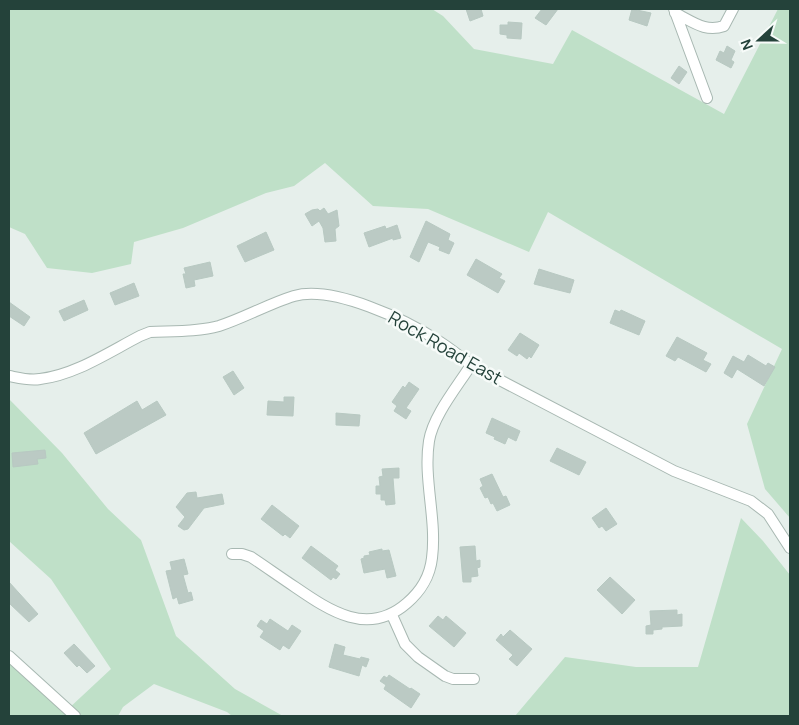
<svg xmlns="http://www.w3.org/2000/svg" width="799" height="725" viewBox="0 0 799 725" font-family="Manrope,sans-serif">
<style>
.green{fill:#bfe0c8}
.building{fill:#bbcac4;stroke:#b8c9c2}
.lines{fill:none;stroke-linecap:round;stroke-linejoin:round}
.minor-casing{stroke:#a8b8b2;stroke-width:12}
.minor{stroke:#fff;stroke-width:10}
.labels{text-anchor:middle;stroke-width:5;stroke-linejoin:round;paint-order:stroke}
.street-label{font-size:18px;fill:#24423a;stroke:#f7fbf9}
</style>
<rect width="100%" height="100%" fill="#e6efeb"/>
<path class="green" d="M9,9H432L443,16L474,49L553,64L572,30L724,114L778,9H790V518L765,489L747,424L782,349L548,212L529,252L428,209L373,206L325,163L294,186L266,193L183,228L134,242L131,264L92,273L47,268L25,234L9,227Z
M9,399L62,453L108,509L141,540L176,636L235,689L283,716H232L227,712L154,684L123,707L118,716H9V657L67,710L111,669L51,579L9,541Z
M741,518L763,541L790,575V716H515L565,657L636,667H698Z"/>
<path class="building" d="M466,9H481L483,16L470,21Z
M542,9H558L546,25L535,18Z
M632,9L651,13L647,26L629,20Z
M508,22L522,23L521,39L507,38V35L500,34V25H508Z
M727,46L735,51L731,60L734,62L731,68L716,60L720,51L724,53Z
M679,66L687,72L679,84L671,78Z
M324,208L328,214L337,210L339,226L335,229L336,241L325,242L323,228L319,221L312,226L305,214L312,210L318,209L320,211Z
M426,221L450,234L448,240L454,243L449,254L439,250L440,247L428,242L419,262L410,257Z
M397,225L401,238L393,240V238L369,247L364,233L385,226L386,229Z
M266,232L274,250L245,262L237,246Z
M476,259L502,274L499,278L505,281L498,293L467,275Z
M210,262L213,276L194,280L195,286L186,288L183,274H186L184,268Z
M539,269L574,280L570,293L534,284Z
M134,283L139,296L115,305L110,293Z
M84,300L88,310L64,321L59,311Z
M9,302L30,317L24,326L9,316Z
M615,310L620,312L621,310L645,321L639,335L610,323Z
M520,333L539,345L531,358L529,356L527,359L519,353L517,356L508,350Z
M677,337L707,353L703,360L711,364L706,372L678,357L675,361L666,356Z
M748,355L766,366L768,363L775,367L764,386L737,369L732,378L724,373L733,356L744,362Z
M233,371L244,388L234,395L223,377Z
M409,382L419,389L406,408L411,411L406,419L394,411L397,406L392,402L403,386L405,388Z
M284,397H294L293,416L267,415L268,401L284,402Z
M137,401L142,410L157,401L166,415L96,454L84,433Z
M336,413L360,415L359,426L336,425Z
M492,418L520,431L516,441L508,437L505,444L494,439L495,437L486,433Z
M557,448L586,462L579,475L550,461Z
M45,450L46,458L37,459L38,464L13,467L12,453Z
M399,468V478H393L395,504L386,505L385,500H381V494H376V486H380L379,477L383,476L382,469Z
M492,474L503,497L506,496L510,505L497,511L493,503L491,504L488,497L485,498L480,488L483,486L480,479Z
M196,492L197,498L222,494L224,504L204,508L188,529L184,530L178,526L185,517L176,507L187,493Z
M272,505L299,526L290,538L285,534L283,536L261,519Z
M606,508L617,524L606,531L602,526L599,528L592,518Z
M311,546L338,566L335,570L340,574L336,579L333,577L331,580L302,558Z
M475,546L476,561L480,560V567L477,568L478,576L471,577V582H463L460,547Z
M382,549V551L389,550L396,576L387,578L385,569L364,573L361,559L364,558V556L370,555L369,552Z
M184,559L188,574L183,575L188,593L191,592L193,600L179,604L177,597L173,599L166,571L172,570L170,562Z
M610,577L635,600L622,614L597,590Z
M9,582L38,614L29,622L9,603Z
M677,610V615L682,614V626L662,627V629L653,630V634H646V626L651,625L650,611Z
M438,616L443,620L446,616L466,633L454,647L429,626Z
M270,619L288,631L292,625L301,631L289,649L283,645L280,650L260,637L264,631L257,626L261,620L267,624Z
M510,630L532,649L517,666L509,659L513,655L496,640L501,634L503,637Z
M74,644L95,666L87,673L79,665L77,667L64,653Z
M335,644L345,647L343,655L360,659L361,657L369,659L366,667L362,665L359,676L329,667Z
M389,675L410,689L411,688L420,694L411,708L384,689L386,685L380,681L384,676L387,678Z"/>
<g class="lines">
<defs>
<path id="minor" d="M674,9L707,98
M675,13C692,21 705,33 724,26L733,9
M9,376C19,378 30,381 40,379C75,375 109,352 140,336L150,332C172,331 198,332 219,326C244,318 268,304 294,296C333,285 407,320 440,342C451,349 461,357 471,365L674,471L751,501L768,514L790,548
M232,554H242L251,557C266,567 280,577 295,587C330,611 368,637 407,603C420,592 430,576 432,558C437,519 423,479 429,441C433,416 457,387 471,365
M392,615L405,644L418,657L445,676L453,679H474
M9,656L75,716"/>
</defs>
<use href="#minor" class="minor-casing"/>
<use href="#minor" class="minor"/>
</g>
<g class="labels">
<g class="street-label">
<text transform="translate(445 348) rotate(30)" y="6">Rock Road East</text>
</g>
</g>
<rect width="799" height="725" fill="none" stroke="#24423a" stroke-width="20"/>
<g transform="translate(759 40) rotate(249)" stroke="#f7fbf9" stroke-width="4" paint-order="stroke">
<path d="M0-4L9 19L0 12L-9 19Z" fill="#24423a"/>
<text y="-8" font-size="14" font-weight="bold" text-anchor="middle" fill="#24423a">N</text>
</g>
</svg>
